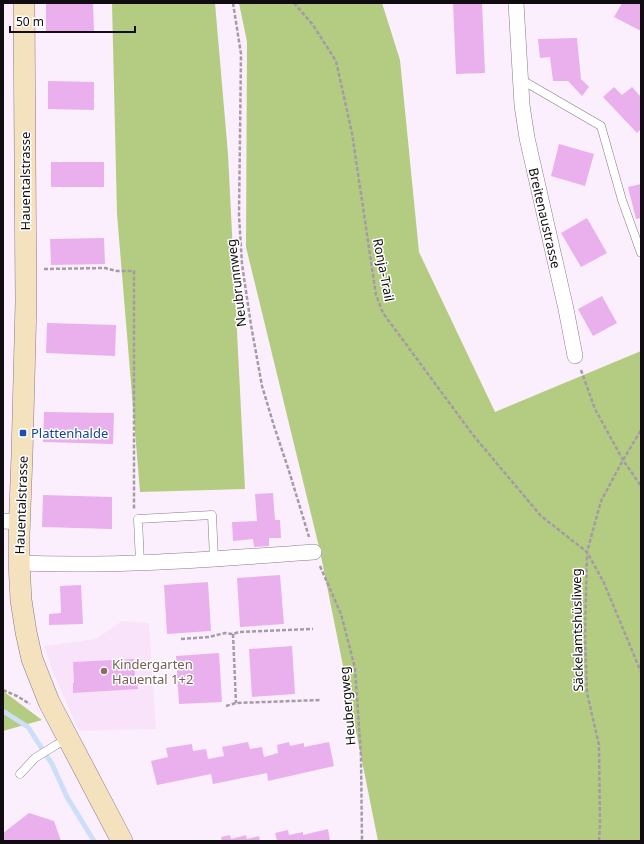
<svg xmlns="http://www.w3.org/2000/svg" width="644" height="844" viewBox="0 0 644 844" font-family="'Noto Sans',sans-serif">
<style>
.built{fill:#f9e3fa}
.green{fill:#b4cc81}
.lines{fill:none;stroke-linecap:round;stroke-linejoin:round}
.stream{stroke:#cddef9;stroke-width:5}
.building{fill:#e9b0ed}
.lane-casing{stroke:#897a8a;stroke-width:9}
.street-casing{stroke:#897a8a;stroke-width:16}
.secondary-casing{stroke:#897a8a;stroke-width:22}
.path{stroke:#a59ba6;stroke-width:2.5;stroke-dasharray:4 2;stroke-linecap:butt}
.lane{stroke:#fff;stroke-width:8}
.street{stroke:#fff;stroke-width:15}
.secondary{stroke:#f4e2bf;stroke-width:21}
.transit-dot{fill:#1a4fb4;stroke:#fff;stroke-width:1.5}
.education-dot{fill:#8d6e63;stroke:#fff;stroke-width:1.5}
.labels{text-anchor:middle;stroke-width:3;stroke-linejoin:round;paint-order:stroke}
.street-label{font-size:13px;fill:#110c12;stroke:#fff}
.transit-label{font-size:13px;fill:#164399;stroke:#fff;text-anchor:start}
.education-label{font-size:13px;fill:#785e54;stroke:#fff;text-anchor:start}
</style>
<rect width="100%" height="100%" fill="#fceffd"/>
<path class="built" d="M122,621L149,623L156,729L79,731L53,672L44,646L96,639Z"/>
<path class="green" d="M112,3H215L228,154L245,489L140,492L117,214Z
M239,3H382L400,60L419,252L495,412L641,351V841H378L320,551L246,247L247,42Z
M3,691L42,720L3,731Z"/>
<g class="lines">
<path class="stream" d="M3,711L28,727L52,764L67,797L94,841"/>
</g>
<path class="building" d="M453,3H482L485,73L456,74Z
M622,3H641V31L614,17Z
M46,4H93L94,31H46Z
M577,38L581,79L589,87L582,96L568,81H553L550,57L540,58L538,39Z
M48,81L94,82V110L48,109Z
M614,87L622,95L632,87L641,97V129L637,133L603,97Z
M559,144L594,154L585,186L551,176Z
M51,162H104V187H51Z
M641,184V218L636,219L628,187Z
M587,218L607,253L581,267L561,233Z
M104,238L105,264L51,265L50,239Z
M602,296L617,323L593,336L578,309Z
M47,323L116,325L115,356L46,353Z
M44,412L114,413L113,444L43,442Z
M273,493L275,520H280L281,538H269V546L254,547L253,539L233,541L232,522L257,521L255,494Z
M43,495L112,497V529L42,527Z
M280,575L284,624L240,627L237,578Z
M208,582L211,631L167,634L164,585Z
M81,585L83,624L49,625V614L61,613L60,586Z
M292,646L295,694L252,697L249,649Z
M219,653L222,702L179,704L176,656Z
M134,659L135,679H137L138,689L73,693V683H74L73,662Z
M248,742L250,749L262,747L264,757L278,753L277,745L289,742L290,746L304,743V747L329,742L334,766L268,781L267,773L213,784L211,774L157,785L151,761L168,757L166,748L192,744L193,751L206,749L208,759L224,756L222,747Z
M29,813L54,821L61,841H4L3,833Z
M328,829L330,841H277L275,833L288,830L289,835L303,832V835Z
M230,835L231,839L246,835L247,839L259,836L260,841H222L221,837Z"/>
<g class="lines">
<defs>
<path id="lane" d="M520,79L601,126L622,200L641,253
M140,563L138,519L212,515L214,559
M20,774L35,758L56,745L67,739"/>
<path id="street" d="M516,3L522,105L527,138L566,309L575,356
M3,521L20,522
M19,563C118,567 216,559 314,552"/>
<path id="secondary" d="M24,3L26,303L22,455L19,535V563L21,600L26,632L32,659L49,702L122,841"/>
</defs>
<use href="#lane" class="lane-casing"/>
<use href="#street" class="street-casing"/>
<use href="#secondary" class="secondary-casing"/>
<path class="path" d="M233,3L241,54L239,216L242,264L251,325L262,386L274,426L289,471L309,537
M294,3L313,25L336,61L352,133L376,295L383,313L473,435L541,516L587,552L604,583L641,672
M44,269L105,268L117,271H134V509
M581,370L595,409L623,460L641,486
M320,566L341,614L355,668L361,756L362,841
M233,634L236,703
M181,639L209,637L225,633L233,634L239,632L313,629
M3,690L17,696L30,704
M226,706L236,703L321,700
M599,841L600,825L599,745L587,693L585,636L587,552L601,501L623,460L641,430"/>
<use href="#lane" class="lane"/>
<use href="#street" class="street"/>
<use href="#secondary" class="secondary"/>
</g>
<rect class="transit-dot" x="19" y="429" width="8" height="8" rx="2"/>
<circle class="education-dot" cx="104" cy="671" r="4"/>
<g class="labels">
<g class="street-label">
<text transform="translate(25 181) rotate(-90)" y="5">Hauentalstrasse</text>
<text transform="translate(545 218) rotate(77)" y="5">Breitenaustrasse</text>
<text transform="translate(384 270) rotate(79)" y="5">Ronja-Trail</text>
<text transform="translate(236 283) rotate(-97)" y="5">Neubrunnweg</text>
<text transform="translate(21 505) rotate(-88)" y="5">Hauentalstrasse</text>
<text transform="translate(577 630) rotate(-91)" y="5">Säckelamtshüsliweg</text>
<text transform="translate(347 706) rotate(-95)" y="5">Heubergweg</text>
</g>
<g class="transit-label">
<text x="31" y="438">Plattenhalde</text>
</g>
<g class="education-label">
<text x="112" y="669">Kindergarten<tspan x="112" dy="15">Hauental 1+2</tspan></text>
</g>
</g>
<rect width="644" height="844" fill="none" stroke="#110c12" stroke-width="8"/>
<path d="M10 26v6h125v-6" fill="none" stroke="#110c12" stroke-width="2"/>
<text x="16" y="26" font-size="12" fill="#110c12" stroke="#ffffff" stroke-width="3" paint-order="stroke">50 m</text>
</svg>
